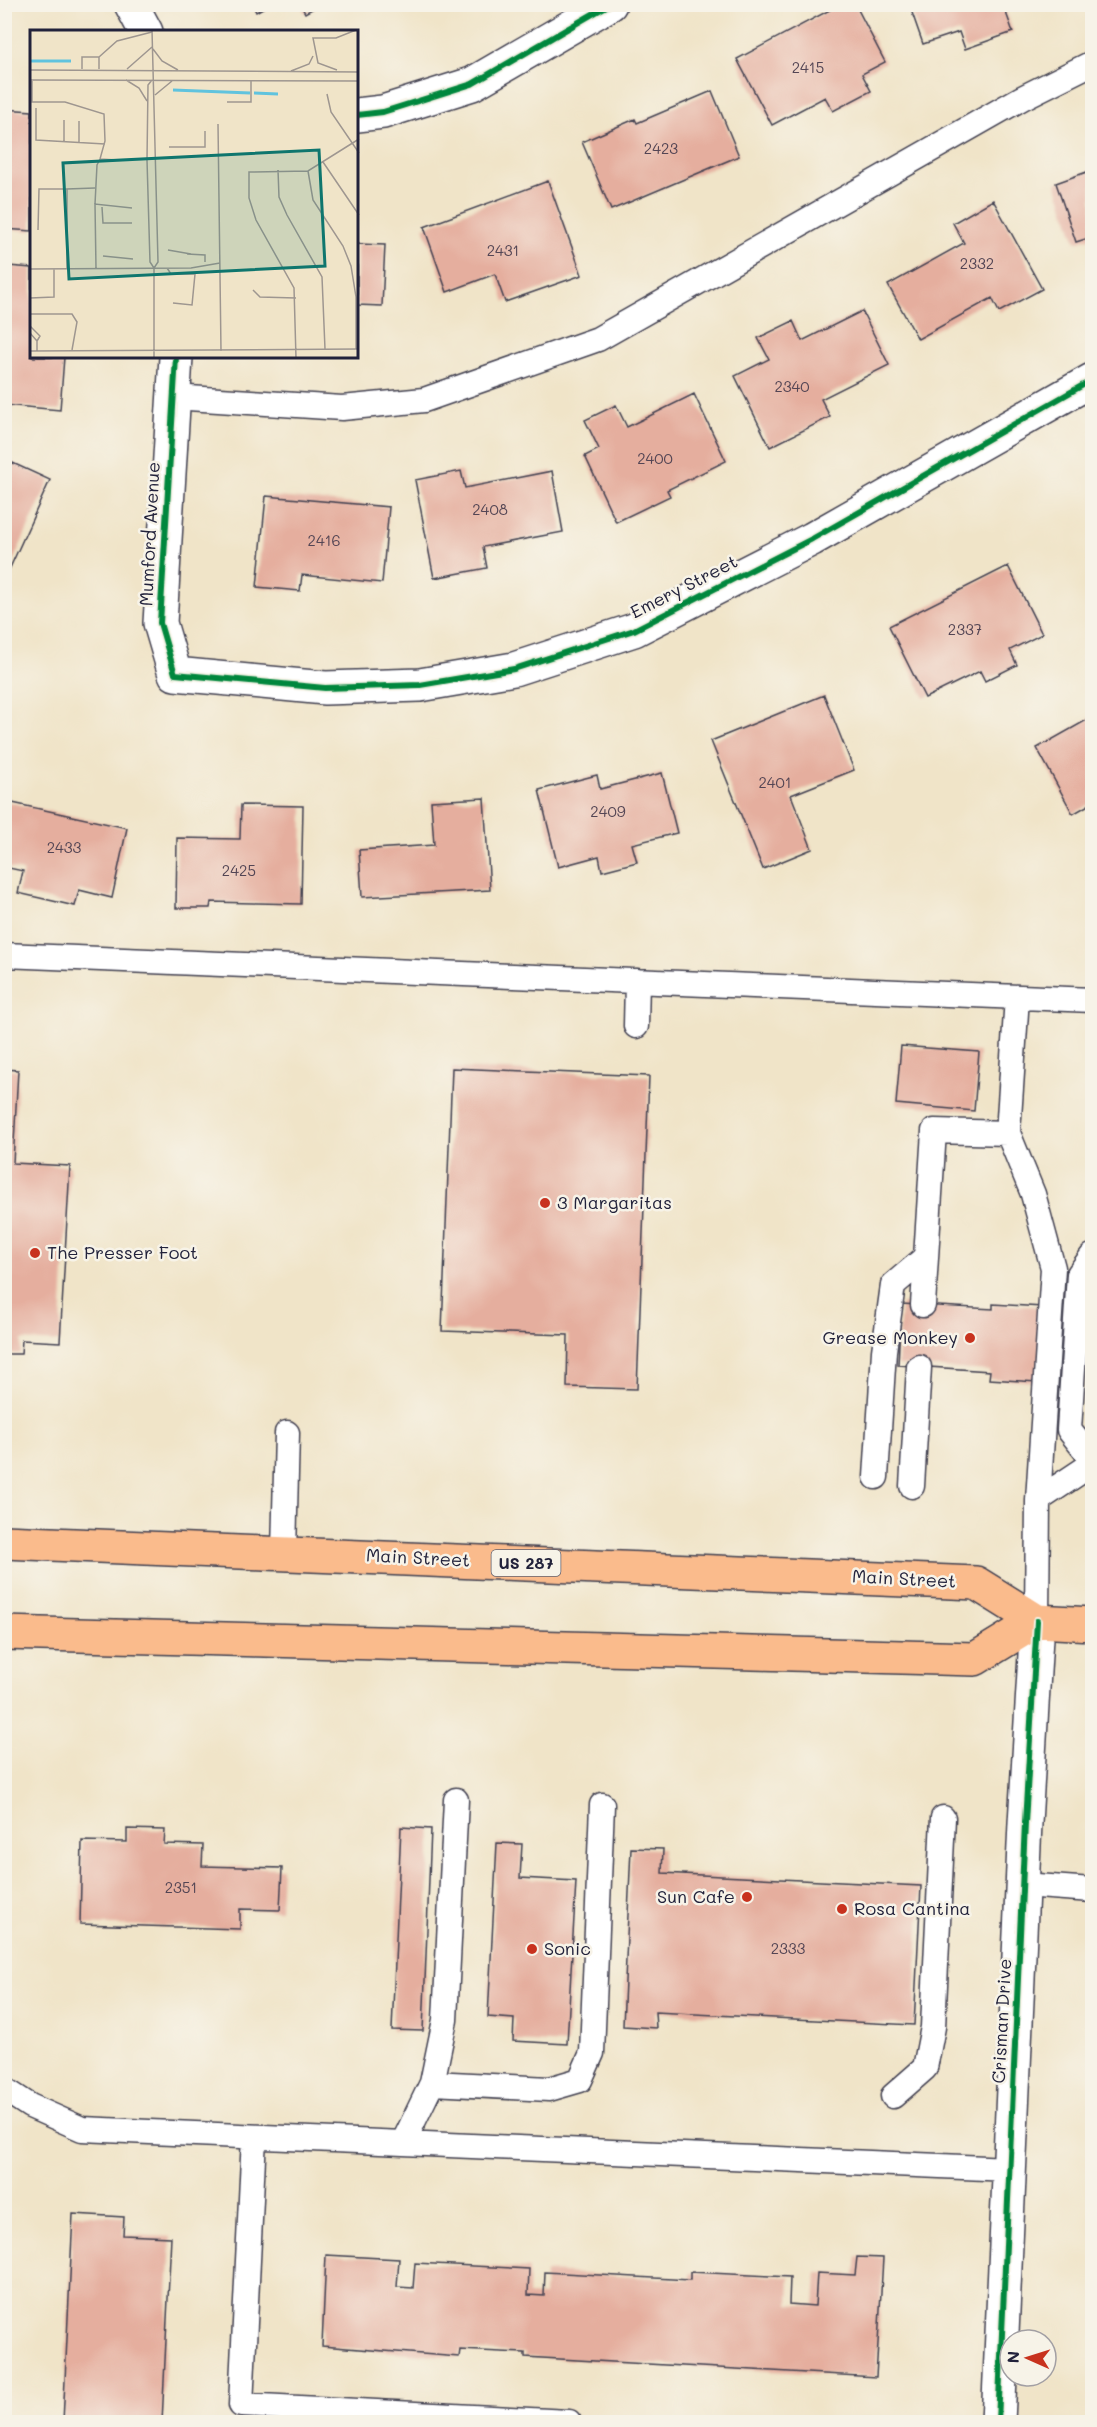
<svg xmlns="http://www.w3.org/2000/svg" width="1097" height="2427" viewBox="0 0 1097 2427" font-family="Mali,sans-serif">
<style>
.building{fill:#e5ae9e}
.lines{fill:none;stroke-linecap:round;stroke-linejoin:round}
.lane-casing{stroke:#413f50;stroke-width:27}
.street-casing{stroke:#413f50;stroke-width:36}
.highway-casing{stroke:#413f50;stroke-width:36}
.lane{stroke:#fff;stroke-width:24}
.street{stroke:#fff;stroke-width:33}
.highway{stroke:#fabb8c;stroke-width:33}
.cycleway-casing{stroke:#f7f3e8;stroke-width:10}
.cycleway{stroke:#00873e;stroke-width:6}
.poi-dot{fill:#c8321e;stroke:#f7f3e8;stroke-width:2}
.labels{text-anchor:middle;stroke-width:5;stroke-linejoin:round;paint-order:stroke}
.number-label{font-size:15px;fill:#534554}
.shield{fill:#f7f3e8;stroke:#62616f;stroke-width:1.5}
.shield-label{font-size:16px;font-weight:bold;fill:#22223b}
.street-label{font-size:18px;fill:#22223b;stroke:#f7f3e8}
.poi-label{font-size:18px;fill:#22223b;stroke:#f7f3e8;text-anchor:start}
.inset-river{fill:none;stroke:#60c3de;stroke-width:3}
.inset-road{fill:none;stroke:#9e9690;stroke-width:1.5}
.view{fill:#0f766e;fill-opacity:0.15;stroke:#0f766e;stroke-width:3}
.inset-edge{fill:none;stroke:#22223b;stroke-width:3}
</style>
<rect width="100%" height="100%" fill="#f7f3e8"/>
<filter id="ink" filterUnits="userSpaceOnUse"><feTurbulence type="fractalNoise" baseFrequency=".0167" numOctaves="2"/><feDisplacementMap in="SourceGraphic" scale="12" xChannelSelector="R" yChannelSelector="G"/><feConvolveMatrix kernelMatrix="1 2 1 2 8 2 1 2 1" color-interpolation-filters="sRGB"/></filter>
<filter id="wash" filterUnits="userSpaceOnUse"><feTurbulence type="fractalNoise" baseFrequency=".008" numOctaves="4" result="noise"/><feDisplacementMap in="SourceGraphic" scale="24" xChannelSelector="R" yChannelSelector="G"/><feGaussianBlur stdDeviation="1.35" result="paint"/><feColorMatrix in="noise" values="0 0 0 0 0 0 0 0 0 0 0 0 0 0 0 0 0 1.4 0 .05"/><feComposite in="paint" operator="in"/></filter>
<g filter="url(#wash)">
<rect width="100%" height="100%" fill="#f0e4c8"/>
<g id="blocks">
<path class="building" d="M252,4H270L256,12Z
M300,4H321L305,13Z
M841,4H855L885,62L862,74L871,91L833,111L825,97L772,125L737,59Z
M909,4H1010L1004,7L1013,32L965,49L959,32L923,44Z
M712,91L739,156L611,210L582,142L635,119L637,123Z
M4,109L32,111V231L4,229Z
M1092,170V237L1076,242L1056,183Z
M548,181L582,275L505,302L495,274L447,292L424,227Z
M993,200L1042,289L999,312L992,298L918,339L888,285L964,243L953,223Z
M357,244L385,245L382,306L357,305Z
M8,266L32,268V357H64L60,410L4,405V305Z
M862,311L889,365L821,399L830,417L770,447L735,376L769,359L758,338L793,321L802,341Z
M694,394L726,461L667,490L670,496L616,522L585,456L599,449L585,420L616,405L627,427Z
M4,459L50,480L4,581Z
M461,471L465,488L552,471L563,532L483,547L487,568L434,578L415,480Z
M266,496L389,507L382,583L302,575L300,591L257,587Z
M1008,566L1042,634L1010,650L1017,665L985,681L980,671L925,698L889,626Z
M824,695L854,770L791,795L812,849L763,869L711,741Z
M1092,717V803L1073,814L1037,748Z
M662,773L677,833L632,844L637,862L602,871L599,856L558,867L539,790L597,775L600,789Z
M484,798L490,890L362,897L359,850L434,845L431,801Z
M8,802L127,828L112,898L79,890L75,906L18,893L23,871L4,867V817Z
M241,805L303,806L301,904L211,902L210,908H176L177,838L240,839Z
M901,1046L979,1052L974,1111L896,1104Z
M452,1068L649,1076L637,1389L567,1387L568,1335L442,1331Z
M4,1069L18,1070L13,1163L70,1166L60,1342L22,1340L21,1354H4Z
M1090,1271H1092V1370L1085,1362Z
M901,1304L993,1309V1304L1043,1307L1038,1382L989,1379L990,1371L898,1365Z
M401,1827L431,1829L423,2031L392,2030Z
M127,1829L165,1830L164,1844L203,1845L202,1866L282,1868L280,1910L240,1909V1929L80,1924L82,1841L127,1842Z
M497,1843L522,1844L520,1878L576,1881L567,2044L513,2041L514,2019L488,2017Z
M631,1848L663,1849L662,1873L921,1886L914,2025L655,2012L656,2028L623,2026Z
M73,2214L124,2217L123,2235L171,2237L162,2422H63Z
M326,2255L399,2259L397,2287L413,2288L415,2263L529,2269L528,2295L544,2296L545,2272L690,2280V2272L790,2277L789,2304L815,2306L817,2273L855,2275L857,2257L883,2258L876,2377L525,2357V2353L460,2350L459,2357L322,2346Z"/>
</g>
</g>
<g filter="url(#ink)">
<use href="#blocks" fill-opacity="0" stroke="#413f50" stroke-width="1.5"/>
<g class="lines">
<defs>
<path id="lane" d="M173,397L342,408L424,400L598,339L1022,98L1092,63
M4,955L1092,1000
M1017,997L1008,1133L1033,1194L1053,1268L1038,1500L1037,1621
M636,1026L637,981
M1092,1256L1079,1274L1069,1430L1092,1459
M923,1305L934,1131L1008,1133
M876,1477L884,1351L893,1285L926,1257
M912,1486L919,1367
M1038,1500L1092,1464
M284,1552L287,1433
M456,1800L445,2020L432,2083L403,2143L1009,2169
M1023,1885L1092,1890
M432,2083L549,2089L580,2080L592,2053L602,1805
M4,2089L30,2106L82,2129L403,2143
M893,2096L925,2068L933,2027L943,1818
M254,2137L241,2405L569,2422"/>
<path id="street" d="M131,4L146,32
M357,115L383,112L472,84L610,4
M176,357L160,623L175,674L325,688L420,685L514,669L634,630L812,539L1092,380
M998,2422L1025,1823L1037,1621"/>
<path id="highway" d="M4,1542L976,1583L1037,1621L1092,1624
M4,1633L975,1659L1037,1621"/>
</defs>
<use href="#lane" class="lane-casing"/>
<use href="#street" class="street-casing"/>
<use href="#highway" class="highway-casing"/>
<use href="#lane" class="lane"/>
<use href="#street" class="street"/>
<use href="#highway" class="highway"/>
<defs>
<path id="cycleway" d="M357,115L383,112L472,84L610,4
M176,357L160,623L175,674L325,688L420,685L514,669L634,630L812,539L1092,380
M998,2422L1025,1823L1037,1621"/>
</defs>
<use href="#cycleway" class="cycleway-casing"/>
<use href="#cycleway" class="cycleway"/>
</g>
</g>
<g class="poi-dot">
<circle cx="545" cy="1203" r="6"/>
<circle cx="35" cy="1253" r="6"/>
<circle cx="970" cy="1338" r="6"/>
<circle cx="747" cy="1897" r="6"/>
<circle cx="842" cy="1909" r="6"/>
<circle cx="532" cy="1949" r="6"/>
</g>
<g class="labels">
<g class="number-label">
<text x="808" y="73">2415</text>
<text x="661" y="154">2423</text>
<text x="503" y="256">2431</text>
<text x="977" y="269">2332</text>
<text x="792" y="392">2340</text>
<text x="655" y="464">2400</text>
<text x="490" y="515">2408</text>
<text x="324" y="546">2416</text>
<text x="965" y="635">2337</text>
<text x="775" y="788">2401</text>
<text x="608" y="817">2409</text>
<text x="64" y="853">2433</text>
<text x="239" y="876">2425</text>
<text x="181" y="1893">2351</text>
<text x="788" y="1954">2333</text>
</g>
<rect class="shield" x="491.5" y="1550" width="69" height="26" rx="4.5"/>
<g class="shield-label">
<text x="526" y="1569">US 287</text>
</g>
<g class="street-label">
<text transform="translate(150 534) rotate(-87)" y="6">Mumford Avenue</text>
<text transform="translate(684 587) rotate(-27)" y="6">Emery Street</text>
<text transform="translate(418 1558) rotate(3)" y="6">Main Street</text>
<text transform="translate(904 1579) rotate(3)" y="6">Main Street</text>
<text transform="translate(1002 2021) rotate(-87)" y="6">Crisman Drive</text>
</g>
<g class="poi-label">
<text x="557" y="1209">3 Margaritas</text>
<text x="47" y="1259">The Presser Foot</text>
<text x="958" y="1344" text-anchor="end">Grease Monkey</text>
<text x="735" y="1903" text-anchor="end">Sun Cafe</text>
<text x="854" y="1915">Rosa Cantina</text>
<text x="544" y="1955">Sonic</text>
</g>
</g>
<g transform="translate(30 30)">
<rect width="328" height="328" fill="#f0e4c8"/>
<path class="inset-river" d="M0,31H41M143,60L220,63M224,63L248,64"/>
<path class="inset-road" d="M122,0L128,232L124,238V328M123,19L132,31L148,40M69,27L87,11L122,2M52,39V27H69V39M97,39L122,17M0,40L329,42M307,40L288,33L283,8H306L326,0M261,41L279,34L283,26M0,50L329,51M2,50V72H35L74,84L75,111L70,129M96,50L109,58L117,71M122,50L118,55L117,130L120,232L124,238M297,64L301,82L329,123M125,65L142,51M197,72H221V51M6,78V110L75,114M49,91V113M188,94L191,321M34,112V90M139,117H175V101M293,132L329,185M248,140L249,167L257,185L292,247L295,319M278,141L283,170L313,216L321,236L326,267V319M65,174L67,135L70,129L88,130M72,177L73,193H102M8,200L9,159H37M138,220L161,224M157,224L175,225V232M73,226L103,229M66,238L65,174L102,178M137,238L141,244H165L162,275L143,273M0,239L161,238L190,233M37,239V159L65,158M223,260L230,267L266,268M0,268L24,267V239M0,284H42L47,292L42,320M0,296L10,306L7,311M0,303L7,311V321M0,321L329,319M266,328L264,258L226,190L219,168V142L278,141L329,109"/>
<path class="view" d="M289,120L295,236L39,249L33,133Z"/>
<rect width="328" height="328" class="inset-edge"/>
</g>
<rect width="1097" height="2427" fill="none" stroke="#f7f3e8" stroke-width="24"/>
<g transform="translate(1028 2358) rotate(273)"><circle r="28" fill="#f7f3e8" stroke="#a29fa3" stroke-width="1.5"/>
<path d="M0-4.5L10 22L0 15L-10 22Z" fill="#c8321e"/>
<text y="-9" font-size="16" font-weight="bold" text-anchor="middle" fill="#22223b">N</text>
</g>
</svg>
